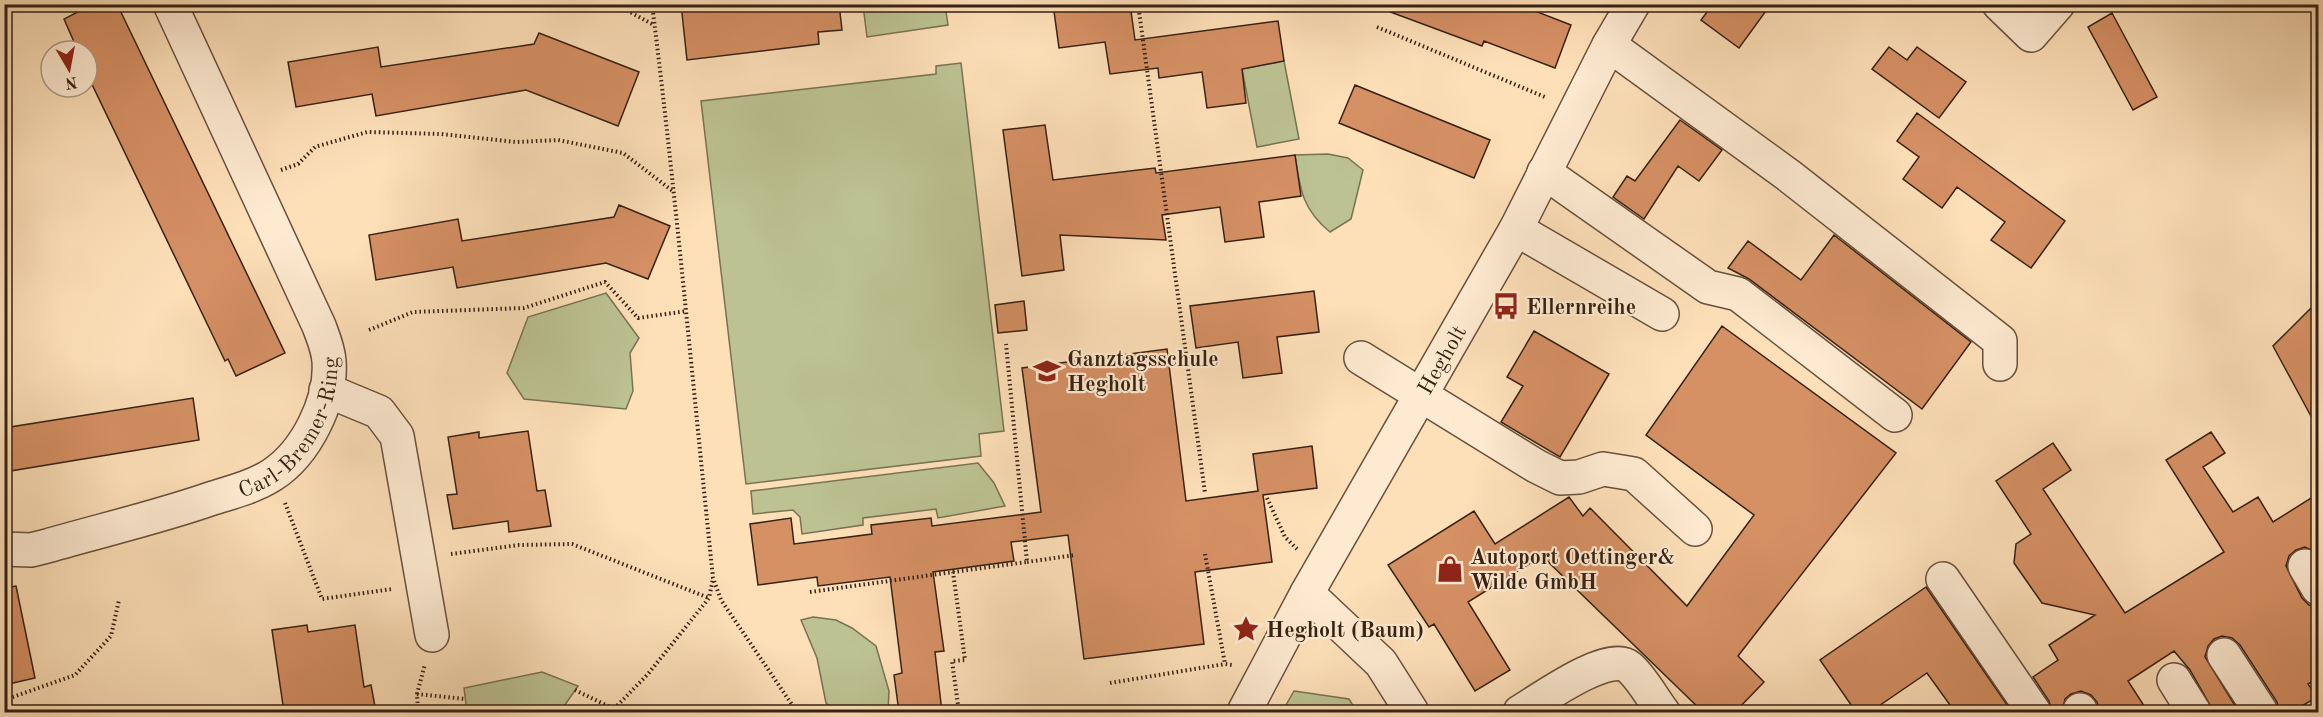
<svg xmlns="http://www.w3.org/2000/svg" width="2323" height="717" viewBox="0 0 2323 717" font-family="'Old Standard TT',serif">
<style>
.green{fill:#bcc292;stroke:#797252;stroke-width:1.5}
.building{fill:#d59064;stroke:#362112;stroke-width:1.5}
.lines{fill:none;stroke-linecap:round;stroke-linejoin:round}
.minor-casing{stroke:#68503c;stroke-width:36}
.path{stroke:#362112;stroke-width:4;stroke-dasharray:1.5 3;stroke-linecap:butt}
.minor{stroke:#feead1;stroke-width:33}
.labels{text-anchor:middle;stroke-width:4.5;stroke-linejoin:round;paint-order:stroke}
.poi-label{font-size:22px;font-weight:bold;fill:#362112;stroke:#feead1;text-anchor:start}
.street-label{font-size:22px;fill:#362112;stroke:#feead1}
</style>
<rect width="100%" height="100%" fill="#fddfb8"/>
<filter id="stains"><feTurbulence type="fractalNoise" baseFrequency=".00333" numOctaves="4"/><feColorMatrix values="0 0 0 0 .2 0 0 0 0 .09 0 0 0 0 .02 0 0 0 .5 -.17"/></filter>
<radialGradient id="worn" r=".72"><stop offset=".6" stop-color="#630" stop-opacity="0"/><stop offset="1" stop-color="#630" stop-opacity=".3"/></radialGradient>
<path class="green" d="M863,5H945L948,25L867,37Z
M1284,61L1299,139L1257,147L1242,69Z
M961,63L1004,431L979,434L981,456L746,484L701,101L936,74V66Z
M1328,154L1348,158L1363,170L1351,219L1330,232C1302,209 1300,189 1295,155Z
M606,293L639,338L630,353L633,391L626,409L524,399L507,373L528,317Z
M978,463L994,483L1005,506L938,518L936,509L863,518V525L802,534L800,517L793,510L753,514L751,491Z
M813,617L836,620L852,628L876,646L889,691L888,712H837L826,703L817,658L801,620Z
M542,672L578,686L560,712H467L464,688Z
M1294,691L1349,699L1357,712H1282Z"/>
<path class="building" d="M93,4H117L285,353L236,376L228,359L225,361L87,74V51H78L64,19Z
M681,4H839L842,30L818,32L819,44L687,60Z
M1053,4H1130L1135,40L1278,21L1284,61L1242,69L1246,103L1207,108L1202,72L1159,78L1158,68L1110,74L1105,42L1059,48Z
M1378,4H1517L1571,25L1555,68L1484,41L1482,46L1377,7Z
M1713,4H1771L1739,48L1701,20Z
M2112,13L2157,97L2133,110L2088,27Z
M539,33L639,72L618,126L526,90L376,116L372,94L296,107L288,62L378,47L381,67L534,44Z
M1889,47L1907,60L1917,47L1966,82L1939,118L1872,69Z
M1355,85L1490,140L1474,178L1339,123Z
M1917,113L2065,221L2031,268L1991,240L2005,222L1957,187L1942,208L1903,179L1919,157L1897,141Z
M1680,120L1722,150L1699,181L1678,166L1644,219L1613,197L1627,176L1635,181Z
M1045,125L1053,180L1155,168L1156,173L1295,155L1301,196L1259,202L1264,237L1225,242L1220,207L1162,215L1166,240L1060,235L1064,270L1022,276L1003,130Z
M619,205L670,226L648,279L606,263L457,288L453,267L376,280L369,235L458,219L462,241L614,217Z
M1834,235L1971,342L1922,409L1749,279L1728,268L1748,241L1801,280Z
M1314,291L1319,332L1277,337L1282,373L1243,378L1238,342L1196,348L1190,306Z
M2319,300V431L2273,346Z
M1024,301L1027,330L998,333L995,305Z
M1722,326L1896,453L1738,656L1764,682L1735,712H1703L1542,556L1468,602L1510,670L1475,691L1434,624L1429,627L1388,565L1474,511L1495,544L1569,497L1583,516L1590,508L1687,606L1754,515L1646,435Z
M1534,331L1609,374L1560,457L1501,422L1523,386L1507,377Z
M1167,349L1186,501L1258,491L1253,454L1312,446L1317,488L1263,495L1272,562L1195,572L1204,644L1084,659L1068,535L1011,542L1014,561L933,572L944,651L935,652L942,712H899L894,675L902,673L890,577L818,586L817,577L758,585L750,524L791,518L794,544L872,534L871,525L931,518L932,526L1041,512L1022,368Z
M193,398L199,440L4,472V428Z
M528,431L537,491L545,490L551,526L509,532L508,521L453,529L447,495L457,494L448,437L479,432V438Z
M2211,432L2225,453L2203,467L2233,512L2258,497L2273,522L2319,493V554L2305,547L2296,550L2289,556L2286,566L2302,598L2309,605L2319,607V677L2308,684L2317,697L2292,712H2279L2277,702L2240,645L2232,638L2222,636L2214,639L2208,646L2205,657L2239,712H2214L2190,670L2174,651L2128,681L2148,712H2100L2097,702L2091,695L2081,691L2071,694L2065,699L2062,712H2052L2049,701L2033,677L2058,660L2049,645L2095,615L2042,603L2014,563L2016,544L2031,534L1996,481L2053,443L2071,470L2043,489L2125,613L2224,552L2166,460Z
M16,586L35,678L4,685V588Z
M1926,587L1928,590L2012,712H1955L1927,673L1870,712H1856L1820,660Z
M307,625L308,632L355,625L364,687L371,685L376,712H284L272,630Z"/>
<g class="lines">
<defs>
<g id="minor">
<path d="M1999,4L2031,35L2058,4"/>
<path d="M1609,45L1788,175L2000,341V364"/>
<path d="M1544,172L1708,287L1738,294L1895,415"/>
<path d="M1516,229L1662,314"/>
<path d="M1361,358L1536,466L1560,478L1579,477L1603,469L1634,474L1695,529"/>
<path d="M326,390L379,412L397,436L432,635"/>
<path id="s1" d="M4,549L31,550L47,546C102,530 159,517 213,498C233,492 255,486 272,475C306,453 332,401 329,361C328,348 323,337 319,326L170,4"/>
<path d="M2305,566L2318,588"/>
<path d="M1943,579L2034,712"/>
<path d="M1307,593L1381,663L1412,712"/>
<path d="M2224,655L2261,712"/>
<path d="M2174,680L2194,712"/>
<path d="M2080,710L2081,712"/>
<path id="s2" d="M1244,712L1307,593L1516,229L1609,45L1633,4"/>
<path d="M1520,712C1540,700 1609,650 1629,667C1642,678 1653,699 1663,712"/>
</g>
</defs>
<use href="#minor" class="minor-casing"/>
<path class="path" d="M615,4L654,25
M652,4C676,196 693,387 713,578L721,600L797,712
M1138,4L1205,493
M1377,27L1545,97
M281,170L298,164L315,147L367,132L441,134L516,142L558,140L623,153L674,192
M369,330L413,312L524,308L605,282L638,318L687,311
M1267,498L1285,537L1297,549
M285,503L322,599L392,589
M451,554L519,545L572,544L709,598
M1205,554L1225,664L1232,665
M1027,562L1075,555
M953,572L1027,562L1006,344
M810,592L953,572L965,660L952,661L959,712
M1110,683L1225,664
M575,690L614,709
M417,694L465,699
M4,700L75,675L111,636L119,600
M418,712L417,694L425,664
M611,712L648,674L709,598L713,579"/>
<use href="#minor" class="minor"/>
</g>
<defs>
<symbol id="bus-bare" viewBox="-9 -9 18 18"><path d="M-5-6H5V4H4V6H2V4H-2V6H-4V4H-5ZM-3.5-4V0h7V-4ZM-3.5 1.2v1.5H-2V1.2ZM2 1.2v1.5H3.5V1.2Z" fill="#8f2418" stroke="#feead1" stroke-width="2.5" paint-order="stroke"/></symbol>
<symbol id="school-bare" viewBox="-9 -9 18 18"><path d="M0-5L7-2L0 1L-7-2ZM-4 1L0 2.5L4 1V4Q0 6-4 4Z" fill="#8f2418" stroke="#feead1" stroke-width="2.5" paint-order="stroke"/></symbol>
<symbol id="shop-bare" viewBox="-9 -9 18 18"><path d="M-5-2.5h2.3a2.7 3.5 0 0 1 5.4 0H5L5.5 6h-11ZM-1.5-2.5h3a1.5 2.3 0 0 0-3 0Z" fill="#8f2418" stroke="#feead1" stroke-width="2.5" paint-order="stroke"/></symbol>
<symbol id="sight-bare" viewBox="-9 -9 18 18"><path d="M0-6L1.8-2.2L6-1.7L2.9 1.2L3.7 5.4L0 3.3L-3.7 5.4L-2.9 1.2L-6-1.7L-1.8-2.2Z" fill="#8f2418" stroke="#feead1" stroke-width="2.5" paint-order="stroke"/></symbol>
</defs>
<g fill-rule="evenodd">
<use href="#bus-bare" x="1487" y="287" width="38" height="38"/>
<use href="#school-bare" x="1028" y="352" width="38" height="38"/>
<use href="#shop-bare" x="1431" y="550" width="38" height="38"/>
<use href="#sight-bare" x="1227" y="610" width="38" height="38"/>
</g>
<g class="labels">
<g class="poi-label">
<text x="1526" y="314">Ellernreihe</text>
<text x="1067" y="366">Ganztagsschule<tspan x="1067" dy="25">Hegholt</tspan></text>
<text x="1470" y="564">Autoport Oettinger&amp;<tspan x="1470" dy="25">Wilde GmbH</tspan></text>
<text x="1266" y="637">Hegholt (Baum)</text>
</g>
<g class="street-label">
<text dy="8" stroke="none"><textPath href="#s2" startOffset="404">Hegholt</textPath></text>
<text dy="8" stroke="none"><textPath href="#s1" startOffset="330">Carl-Bremer-Ring</textPath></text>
</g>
</g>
<rect width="2323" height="717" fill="none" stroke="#fddfb8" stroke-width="24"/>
<rect x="6" y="6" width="2311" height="705" fill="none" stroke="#362112" stroke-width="3"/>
<rect x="12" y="12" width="2299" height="693" fill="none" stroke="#362112" stroke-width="1.5"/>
<g transform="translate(69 69) rotate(170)"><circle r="28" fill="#feead1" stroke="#ae9a85" stroke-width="1.5"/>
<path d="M0-4.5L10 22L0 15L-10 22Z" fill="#8f2418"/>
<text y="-9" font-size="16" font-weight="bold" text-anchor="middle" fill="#362112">N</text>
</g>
<rect width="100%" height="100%" filter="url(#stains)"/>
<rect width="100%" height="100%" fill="url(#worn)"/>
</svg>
